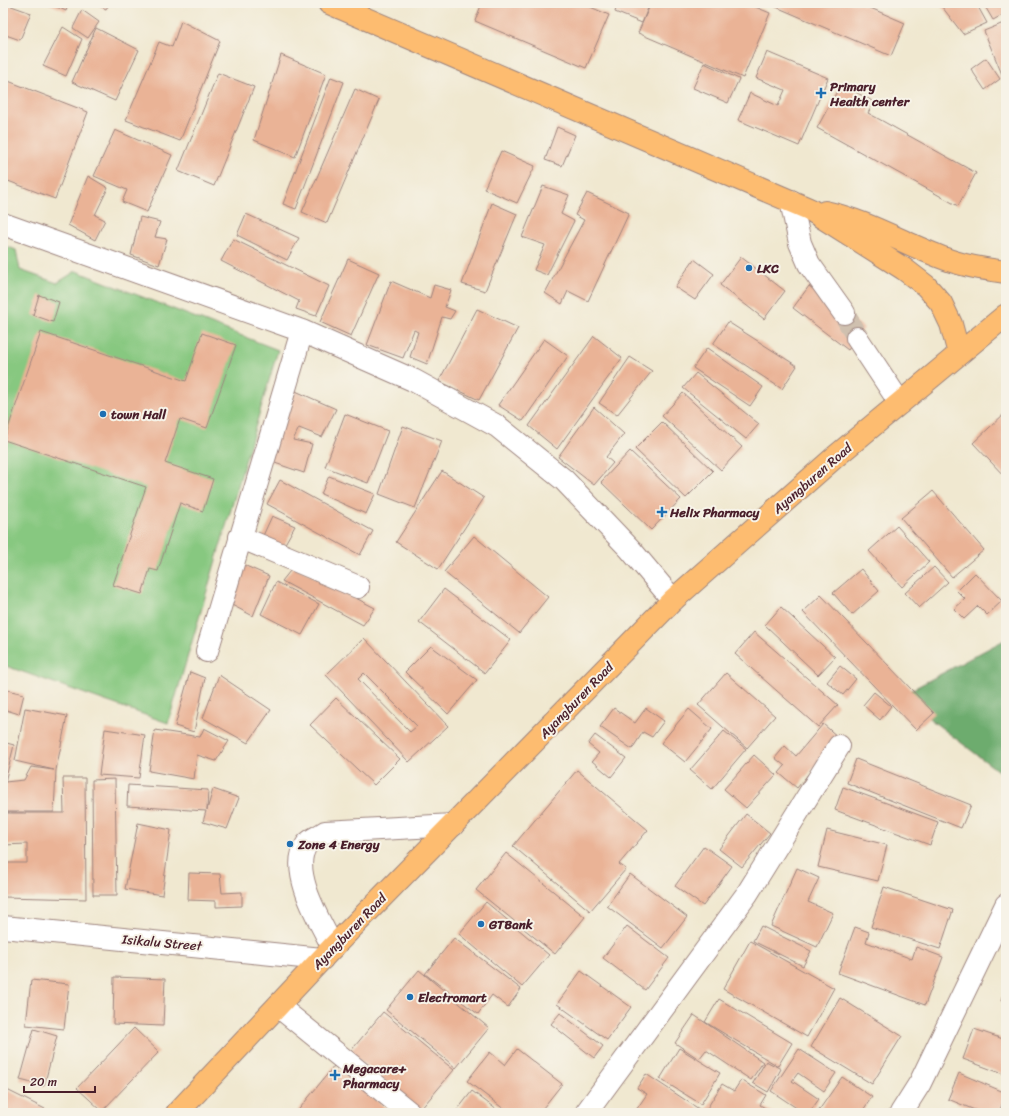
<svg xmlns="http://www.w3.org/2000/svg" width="1009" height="1116" viewBox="0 0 1009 1116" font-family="Sriracha,sans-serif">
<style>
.green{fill:#87c880;stroke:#687456}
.forest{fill:#6dac6e;stroke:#5c664c}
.building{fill:#eab396;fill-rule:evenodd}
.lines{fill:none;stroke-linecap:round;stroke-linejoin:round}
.minor-tunnel{stroke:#cfc0af;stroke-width:22;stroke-dasharray:22 11;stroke-linecap:butt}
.minor-casing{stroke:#9d847e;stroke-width:24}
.major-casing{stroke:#9d847e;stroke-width:24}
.minor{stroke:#fff;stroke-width:22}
.major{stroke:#fdbc6f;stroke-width:22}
.poi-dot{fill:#1f6fb2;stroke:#f7f3e8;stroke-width:1.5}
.labels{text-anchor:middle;stroke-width:4;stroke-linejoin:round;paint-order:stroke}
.poi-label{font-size:13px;font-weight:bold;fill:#4a1f2b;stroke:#f7f3e8;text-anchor:start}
.street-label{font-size:13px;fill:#4a1f2b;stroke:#f7f3e8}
</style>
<rect width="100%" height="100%" fill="#f7f3e8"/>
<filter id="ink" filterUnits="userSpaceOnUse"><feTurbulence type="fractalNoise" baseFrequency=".025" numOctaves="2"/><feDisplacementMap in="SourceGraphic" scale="8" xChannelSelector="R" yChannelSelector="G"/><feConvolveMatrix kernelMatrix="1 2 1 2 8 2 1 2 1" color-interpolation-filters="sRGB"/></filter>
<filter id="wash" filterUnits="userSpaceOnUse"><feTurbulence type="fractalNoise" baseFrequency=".012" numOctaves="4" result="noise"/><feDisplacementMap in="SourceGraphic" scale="16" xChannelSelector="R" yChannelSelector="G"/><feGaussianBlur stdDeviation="0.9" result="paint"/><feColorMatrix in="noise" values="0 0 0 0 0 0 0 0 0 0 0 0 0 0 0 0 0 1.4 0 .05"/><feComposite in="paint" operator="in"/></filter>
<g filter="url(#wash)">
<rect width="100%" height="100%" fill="#f0e8d0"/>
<path class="green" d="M3,245L16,250L20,270L57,283L76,271L278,350L168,723L3,665Z"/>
<path class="forest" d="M1006,639V777L900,696Z"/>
<g id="blocks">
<path class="building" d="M3,3L31,13L20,40L3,34Z
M48,3H69L66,11Z
M93,3H110L106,9Z
M482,3H581L609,15L586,68L475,21Z
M618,3H650L642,23L615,12Z
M651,3H746L770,13L743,78L638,33Z
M767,3H859L905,23L891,56Z
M939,3H976L987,23L963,34Z
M983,3H1006V13L993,20Z
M82,10L99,22L88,38L73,28Z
M181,21L220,41L180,141L126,120L159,42L172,47Z
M1006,22V84L984,31Z
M63,27L82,39L66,76L43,66Z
M96,28L139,50L115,101L72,82Z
M767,52L828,78L799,146L738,120L750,93L778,106L785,90L756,78Z
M281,55L326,74L295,157L254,140Z
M986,58L1000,79L985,90L971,69Z
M704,63L739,79L728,103L693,88Z
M218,73L254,87L214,186L178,171Z
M331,77L344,82L296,209L283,204Z
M3,79L88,112L55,199L3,179Z
M841,84L874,102L868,113L976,173L958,206L817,128Z
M355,89L379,100L327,223L302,212Z
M557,127L575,135L562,166L545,160Z
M115,130L172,155L147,212L122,202L127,190L94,176Z
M501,151L535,166L517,203L484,189Z
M88,176L108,188L95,215L105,220L95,240L68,225Z
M543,186L569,195L561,214L574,221L547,275L534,270L545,245L522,237Z
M587,193L629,213L588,301L568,291L562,304L545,293L584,220L575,215Z
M492,203L517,214L485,291L462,284Z
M246,214L299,238L287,260L237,235Z
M140,217L160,222L155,237L167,239L159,265L131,255Z
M233,239L329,286L316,316L296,309L299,301L221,261Z
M741,257L785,291L764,319L720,285Z
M348,259L379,273L351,336L320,322Z
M694,259L714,274L695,300L675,287Z
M391,281L430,298L434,285L451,290L445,307L455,311L450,319L442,317L427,364L410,357L418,332L414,330L403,358L367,345Z
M809,286L864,328L848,350L793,308Z
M39,295L59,302L53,322L33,315Z
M477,309L518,328L479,400L439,381Z
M728,322L797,366L782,389L713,344Z
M41,332L186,381L202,333L236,345L207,428L180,419L165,463L213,479L203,511L180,503L158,571L150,569L142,594L113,585L146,487L4,440Z
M594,336L622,358L557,449L529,426Z
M544,339L568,356L523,421L498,405Z
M707,348L763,387L750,406L693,368Z
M630,357L652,371L617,415L599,403Z
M696,373L759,424L746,439L683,388Z
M291,389L336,409L322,437L299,428L293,440L312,444L304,473L269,461Z
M683,393L742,447L721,470L662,416Z
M594,407L624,434L606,457L613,463L594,485L558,457Z
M1005,413L1006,414V478L973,443Z
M345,414L388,431L368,483L325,467Z
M662,422L713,471L686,498L635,449Z
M403,426L442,441L415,508L379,494Z
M630,451L681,499L651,530L601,482Z
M442,471L484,498L438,569L396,542Z
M329,476L375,494L366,514L321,494Z
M280,480L373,531L360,555L267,504Z
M933,491L984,550L952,577L901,518Z
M272,516L295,526L282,549L261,540Z
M897,526L929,562L902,587L869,551Z
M474,536L548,597L519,633L444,572Z
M239,563L269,576L253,616L228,603Z
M294,566L375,608L363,625L282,581Z
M934,567L948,582L919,608L905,593Z
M861,569L879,591L852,615L833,593Z
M975,573L1002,601L987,615L978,606L964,619L954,609L965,599L957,591Z
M276,582L319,604L302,635L261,614Z
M444,589L511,640L485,673L419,622Z
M821,595L934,713L916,730L803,612Z
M781,607L835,657L818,675L765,625Z
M754,632L838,705L818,727L735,654Z
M364,638L448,726L409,762L326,675ZM364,673L417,726L410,732L358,679Z
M431,646L477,680L448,714L405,672Z
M840,666L856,679L843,695L827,682Z
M190,672L205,678L194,732L175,726Z
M726,673L775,716L747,748L698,705Z
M219,675L271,710L248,743L203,718Z
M3,689L24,694L19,714L3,709Z
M874,692L891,706L880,720L863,705Z
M336,698L400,759L374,785L310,725Z
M25,708L67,716L56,770L54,812H3V742L14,745L5,782L24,780L31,767L54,770L15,761Z
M614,708L635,723L646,708L664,721L652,737L643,732L632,749L600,727Z
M689,709L712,729L685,762L661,743Z
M823,724L838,737L797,788L779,773L785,766L775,758L785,746L796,756Z
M204,728L229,741L216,761L197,755L194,779L149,771L155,730L200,737Z
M105,729L145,735L139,778L99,775Z
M724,731L746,749L712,789L690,770Z
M595,735L626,758L611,777L592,761L599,753L588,744Z
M754,755L776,775L746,808L724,789Z
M856,759L971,805L961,828L847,783Z
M577,770L648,830L619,864L626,869L590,911L513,846Z
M63,778H85L86,899L3,897V863H27V844L3,845V813H64Z
M115,779L117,895H93L92,780Z
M128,785L208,790L207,810L213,789L239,798L227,829L203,822L206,811L127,806Z
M843,787L938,822L930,845L835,810Z
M746,814L770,833L742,867L719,849Z
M138,823L171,830L162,895L125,889Z
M827,830L887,845L878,881L818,867Z
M704,846L732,866L703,906L675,886Z
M506,853L585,917L555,954L476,890Z
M797,868L819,878L808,902L833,913L817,947L771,926Z
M189,873L220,874L222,893L242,892V906L216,907V901L188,900Z
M630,874L687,917L663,948L607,906Z
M884,887L953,910L940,949L871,927Z
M486,902L549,955L522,987L459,934Z
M627,926L669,958L645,990L603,958Z
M761,926L811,951L803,966L753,941Z
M855,927L869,932L866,942L912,959L916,947L943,957L925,1005L838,973Z
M454,938L521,989L508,1007L492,995L478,1014L425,974Z
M750,941L834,988L807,1037L723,989Z
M419,970L489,1028L456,1068L386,1010Z
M581,971L631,1007L607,1040L557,1004Z
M114,977L165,979L163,1026L113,1024Z
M31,980L69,984L64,1029L26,1025Z
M1006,986V1003L1001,1001Z
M840,998L902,1036L872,1084L811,1047Z
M719,999L792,1043L778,1066L705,1022Z
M383,1012L454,1070L420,1110L350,1052Z
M560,1013L603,1046L594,1058L551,1024Z
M694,1015L763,1062L751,1080L706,1050L699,1059L675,1043Z
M134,1028L159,1052L102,1111L77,1088Z
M34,1029L57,1036L44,1086L20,1080Z
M974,1029L1006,1040V1075L963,1059Z
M679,1048L720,1073L701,1104L660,1079Z
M517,1049L562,1084L539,1113H509L467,1081L490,1052L505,1065Z
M799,1049L836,1073L824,1091L798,1073L792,1081L819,1099L809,1113H804L771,1091Z
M766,1061L781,1069L768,1092L753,1083Z
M334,1066L392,1113H296Z
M959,1073L1006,1093L999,1113H982L948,1099Z
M646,1074L705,1113H634L647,1094L637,1088Z
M842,1077L872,1097L861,1113H817Z
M741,1080L766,1095L760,1105L774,1113H711L706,1110L722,1084L734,1091Z
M3,1088L53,1113H3Z
M472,1091L501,1113H455Z"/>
</g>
</g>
<g filter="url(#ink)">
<use href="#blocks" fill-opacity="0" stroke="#9d847e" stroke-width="1"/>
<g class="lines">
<path class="minor-tunnel" d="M844,313L857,338"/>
<defs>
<path id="minor" d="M791,201L800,243L809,264L844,313
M3,224L302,331L413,380L497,426L564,480L630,549L673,600
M857,338L900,403
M240,537L358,587
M207,651L302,331
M3,927L322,959
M333,947C320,922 288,870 307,844C311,839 320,836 325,832L453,825
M278,1006L410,1113
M586,1113L747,894L839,746
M901,1113L920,1083L1006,905"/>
<path id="major" d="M329,3L809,209L904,269L926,286L941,303L951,324L959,354
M825,212C867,221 903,243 943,258C963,266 985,269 1006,272
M177,1113L333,947L673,600L835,457L1006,315"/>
</defs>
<use href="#minor" class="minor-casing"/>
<use href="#major" class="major-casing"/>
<use href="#minor" class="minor"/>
<use href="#major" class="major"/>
</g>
</g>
<g class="poi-dot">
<path d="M819 87h4v4h4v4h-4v4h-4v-4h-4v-4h4z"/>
<circle cx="749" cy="268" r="4"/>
<circle cx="103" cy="414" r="4"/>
<path d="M660 506h4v4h4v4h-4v4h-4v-4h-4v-4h4z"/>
<circle cx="290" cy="844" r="4"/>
<circle cx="481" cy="924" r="4"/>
<circle cx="410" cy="997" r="4"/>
<path d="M333 1069h4v4h4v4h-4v4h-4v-4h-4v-4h4z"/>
</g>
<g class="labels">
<g class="poi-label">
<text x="830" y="91">Primary<tspan x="830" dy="15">Health center</tspan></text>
<text x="757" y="273">LKC</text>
<text x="111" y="419">town Hall</text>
<text x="670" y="517">Helix Pharmacy</text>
<text x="298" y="849">Zone 4 Energy</text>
<text x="489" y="929">GTBank</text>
<text x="418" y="1002">Electromart</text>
<text x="343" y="1073">Megacare+<tspan x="343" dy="15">Pharmacy</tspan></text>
</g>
<g class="street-label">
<text transform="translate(812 478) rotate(-41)" y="5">Ayangburen Road</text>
<text transform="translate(576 700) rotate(-46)" y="5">Ayangburen Road</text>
<text transform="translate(349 931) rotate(-46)" y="5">Ayangburen Road</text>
<text transform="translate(162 942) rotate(5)" y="5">Isikalu Street</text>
</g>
</g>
<rect width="1009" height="1116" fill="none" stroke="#f7f3e8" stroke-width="16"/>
<path d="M24 1086v6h71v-6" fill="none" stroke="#4a1f2b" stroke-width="2"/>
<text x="30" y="1086" font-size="12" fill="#4a1f2b" stroke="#f7f3e8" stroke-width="3" paint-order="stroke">20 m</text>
</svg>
